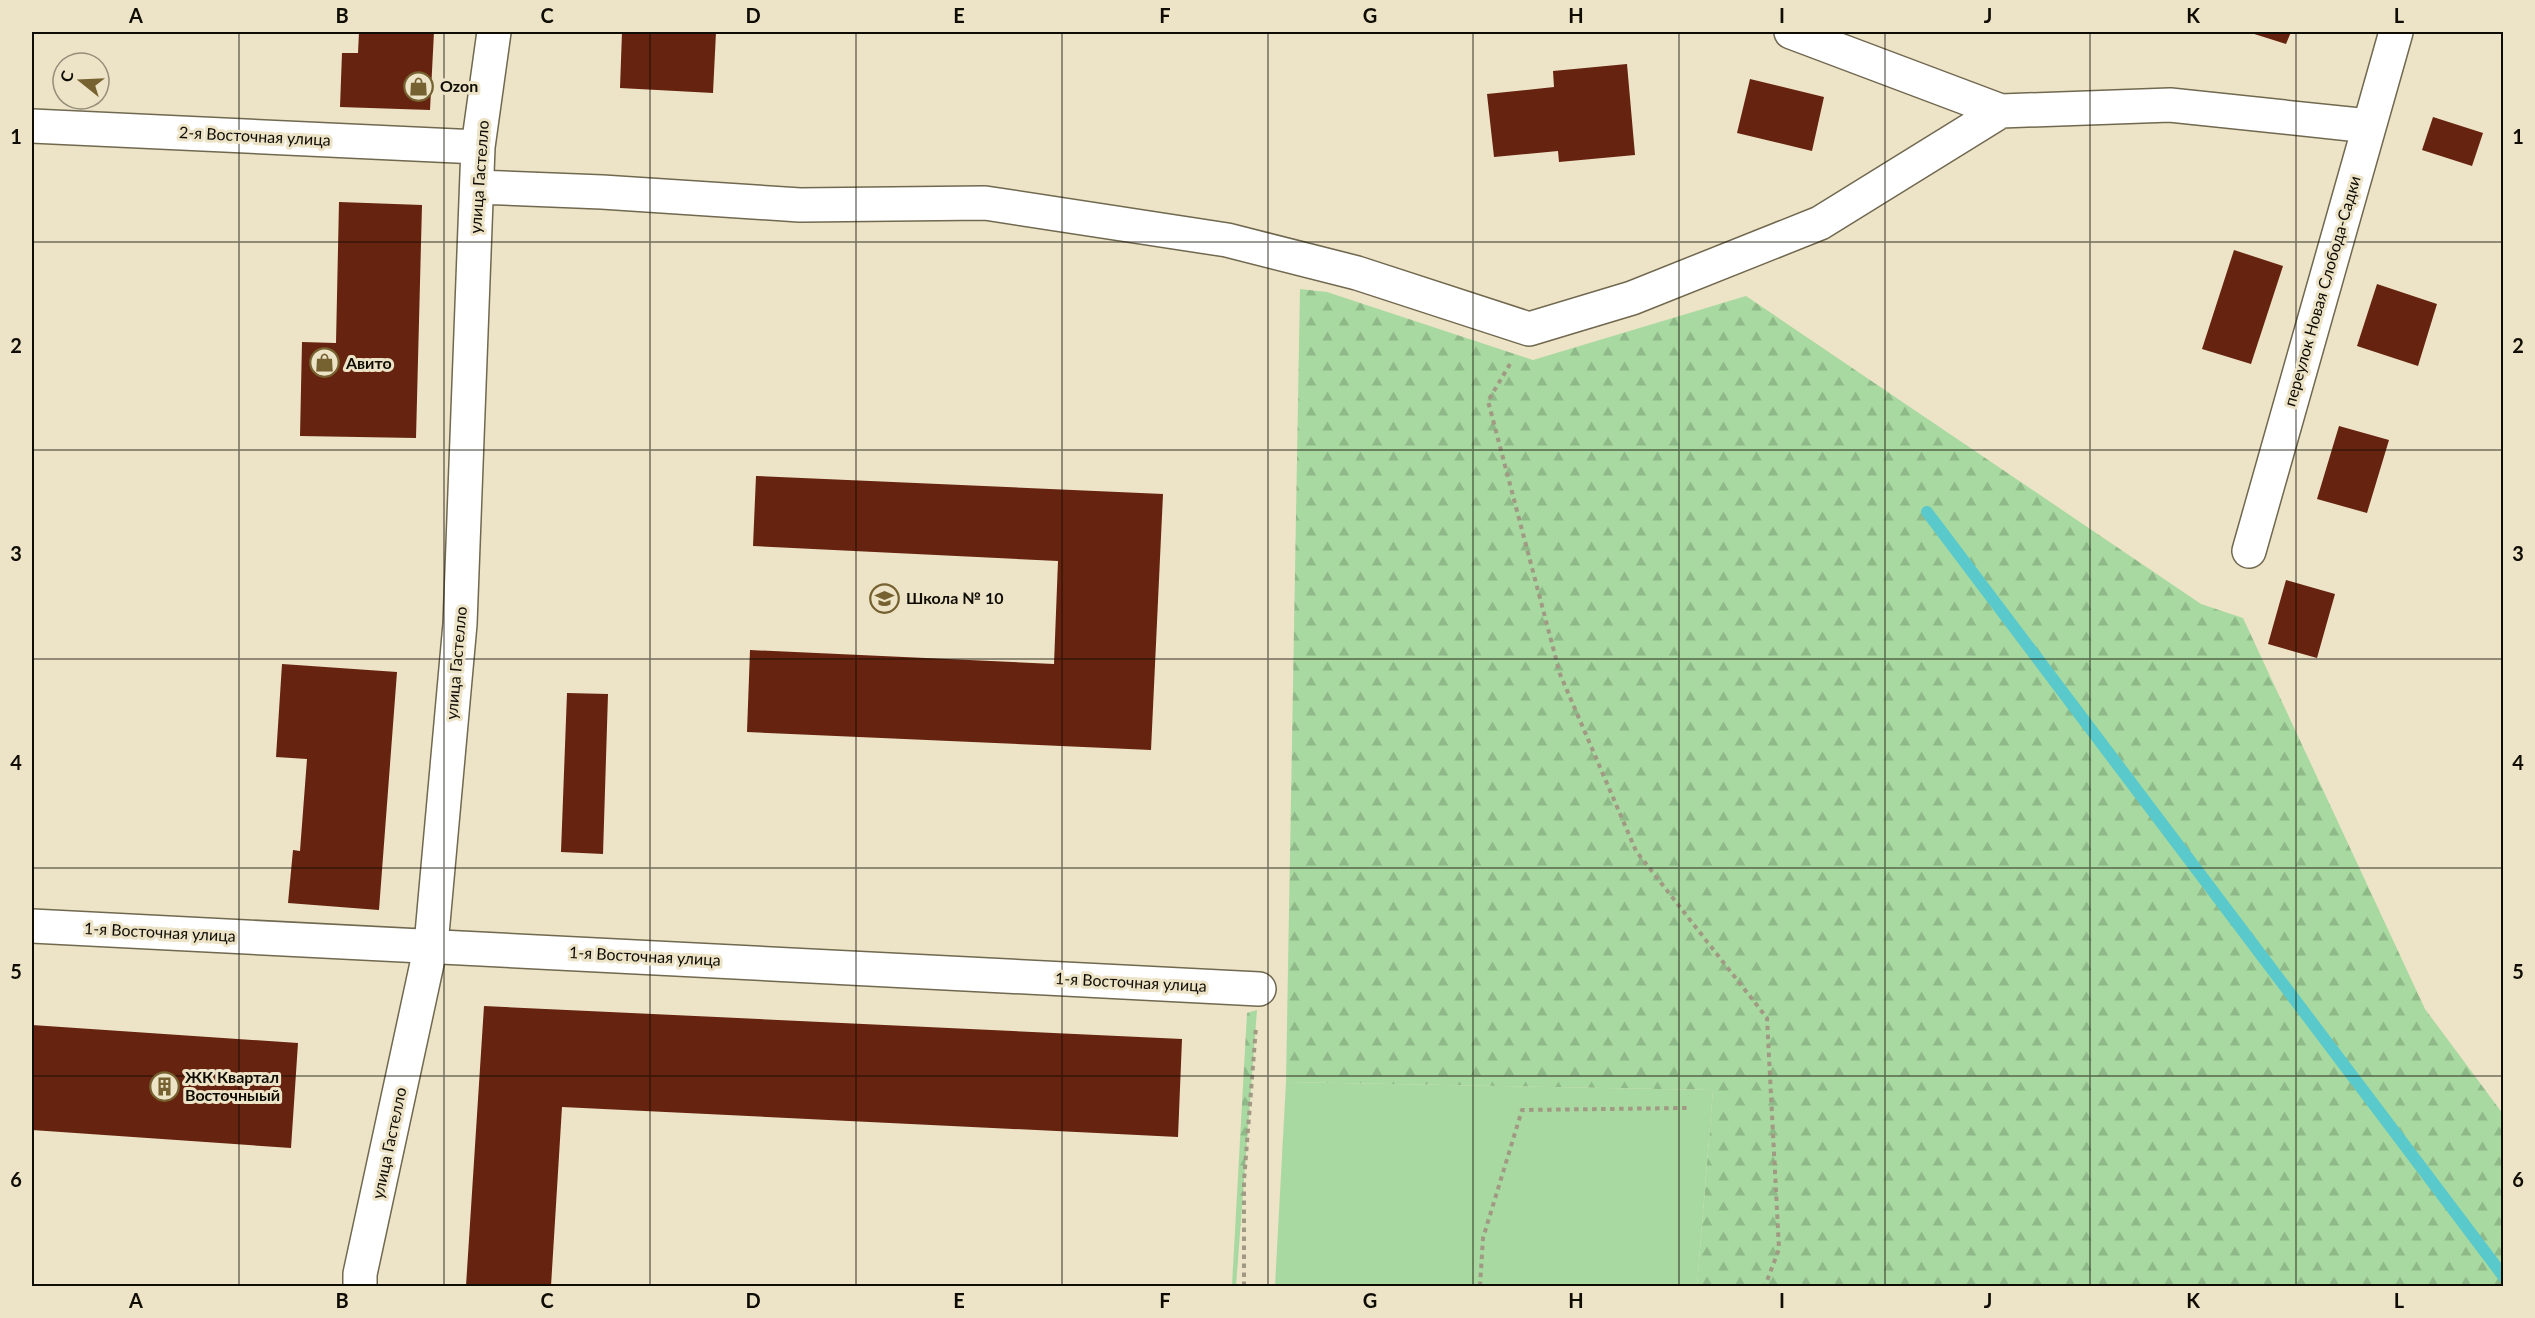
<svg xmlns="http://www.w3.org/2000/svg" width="2535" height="1318" viewBox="0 0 2535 1318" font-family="Lato,sans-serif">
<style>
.forest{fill:url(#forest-firs)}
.pitch{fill:#a8d9a0}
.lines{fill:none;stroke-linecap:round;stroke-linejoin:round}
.stream{stroke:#59c9cb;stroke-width:12}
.building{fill:#66230f}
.minor-casing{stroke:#70684f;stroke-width:36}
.path{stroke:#a09984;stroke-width:4;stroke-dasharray:4.5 4.5;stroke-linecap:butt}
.minor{stroke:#fff;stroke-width:33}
.grid{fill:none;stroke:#0f0c04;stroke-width:1.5;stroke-opacity:0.55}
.labels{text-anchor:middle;stroke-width:6;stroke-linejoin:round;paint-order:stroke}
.poi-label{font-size:16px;font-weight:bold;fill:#0f0c04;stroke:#ede3c7;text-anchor:start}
.street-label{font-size:16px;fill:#0f0c04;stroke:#ede3c7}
.neatline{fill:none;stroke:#0f0c04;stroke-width:2}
.grid-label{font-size:20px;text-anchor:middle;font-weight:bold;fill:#0f0c04}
</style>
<defs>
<pattern id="forest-firs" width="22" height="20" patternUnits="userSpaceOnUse" patternTransform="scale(1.5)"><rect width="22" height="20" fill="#a8d9a0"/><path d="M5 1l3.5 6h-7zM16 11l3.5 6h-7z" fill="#8fb988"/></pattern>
</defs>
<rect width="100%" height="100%" fill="#ede3c7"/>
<path class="forest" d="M1300,289L1327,292L1533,360L1746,296L2201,604L2243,618L2425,1009L2503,1114V1286H1697L1713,1090L1286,1082Z
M1257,1010L1236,1286H1232L1247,1013Z"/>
<path class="pitch" d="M1286,1082L1713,1090L1697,1286H1275Z"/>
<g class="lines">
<path class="stream" d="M1927,512L2504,1277"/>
</g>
<path class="building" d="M359,32H434L430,110L340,107L342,53H358Z
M622,32H716L713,93L620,88Z
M2248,32H2291L2286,44Z
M1627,64L1635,155L1559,162L1558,151L1494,157L1487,94L1554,87L1553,71Z
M1750,79L1824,97L1812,151L1737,133Z
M2433,117L2483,133L2472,166L2422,150Z
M339,202L422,205L416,438L300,436L302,342L336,343Z
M2234,250L2283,266L2251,364L2202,349Z
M2377,284L2437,304L2418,366L2357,346Z
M2339,426L2389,440L2367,513L2317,499Z
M756,476L1163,494L1151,750L747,732L750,650L1054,664L1058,561L753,546Z
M2286,580L2335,594L2317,658L2268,644Z
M282,664L397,672L379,910L288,903L293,850L300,851L307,759L276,757Z
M567,693L608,694L603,854L561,852Z
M484,1006L1182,1039L1178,1137L562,1107L551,1286H466Z
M32,1025L298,1043L291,1148L32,1130Z"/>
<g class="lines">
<defs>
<path id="minor" d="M1791,32L2001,111
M32,126L478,147
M477,187L602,192L800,205L985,203L1227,240L1357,273L1529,329L1632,298L1820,223L2001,111L2170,105L2369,126
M2249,551L2396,32
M32,926L1259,989
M360,1286V1274L431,945L460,624L478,147L494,32"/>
</defs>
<use href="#minor" class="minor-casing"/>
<path class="path" d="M1510,364L1488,401L1560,674L1636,851L1767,1018L1779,1249L1765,1286
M1244,1286V1181L1256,1027
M1480,1286L1483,1238L1522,1110L1687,1108"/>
<use href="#minor" class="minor"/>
</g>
<path class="grid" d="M239,32V1286M444,32V1286M650,32V1286M856,32V1286M1062,32V1286M1268,32V1286M1473,32V1286M1679,32V1286M1885,32V1286M2090,32V1286M2296,32V1286M32,242H2504M32,450H2504M32,659H2504M32,868H2504M32,1076H2504"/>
<defs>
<symbol id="shop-ring" viewBox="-11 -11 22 22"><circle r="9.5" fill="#ede3c7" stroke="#766130" stroke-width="1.5"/><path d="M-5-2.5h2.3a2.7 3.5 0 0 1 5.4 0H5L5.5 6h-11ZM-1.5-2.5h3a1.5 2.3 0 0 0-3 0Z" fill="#766130"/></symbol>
<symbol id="school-ring" viewBox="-11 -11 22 22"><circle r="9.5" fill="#ede3c7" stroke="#766130" stroke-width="1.5"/><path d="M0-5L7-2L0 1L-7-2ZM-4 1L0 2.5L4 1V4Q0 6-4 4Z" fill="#766130"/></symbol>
<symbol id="building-ring" viewBox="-11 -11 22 22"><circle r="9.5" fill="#ede3c7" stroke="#766130" stroke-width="1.5"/><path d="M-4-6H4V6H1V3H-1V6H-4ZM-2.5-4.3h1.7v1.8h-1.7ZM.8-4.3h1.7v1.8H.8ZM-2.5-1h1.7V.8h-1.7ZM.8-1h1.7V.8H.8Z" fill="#766130"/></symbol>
</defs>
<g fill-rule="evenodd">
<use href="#shop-ring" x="402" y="70" width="33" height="33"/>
<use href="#shop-ring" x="308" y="346" width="33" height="33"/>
<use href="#school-ring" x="868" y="582" width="33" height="33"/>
<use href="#building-ring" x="148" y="1070" width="33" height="33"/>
</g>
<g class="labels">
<g class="poi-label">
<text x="440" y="92">Ozon</text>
<text x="346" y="369">Авито</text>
<text x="906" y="604">Школа № 10</text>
<text x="185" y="1083">ЖК Квартал<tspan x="185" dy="18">Восточныый</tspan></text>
</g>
<g class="street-label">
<text transform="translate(255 136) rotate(3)" y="6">2-я Восточная улица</text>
<text transform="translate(479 177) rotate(-86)" y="6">улица Гастелло</text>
<text transform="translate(2322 291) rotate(-74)" y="6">переулок Новая Слобода-Садки</text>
<text transform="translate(456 663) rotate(-85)" y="6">улица Гастелло</text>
<text transform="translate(160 932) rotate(3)" y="6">1-я Восточная улица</text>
<text transform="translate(645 956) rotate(3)" y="6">1-я Восточная улица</text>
<text transform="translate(1131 982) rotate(3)" y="6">1-я Восточная улица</text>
<text transform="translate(389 1143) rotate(-78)" y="6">улица Гастелло</text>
</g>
</g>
<rect width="2535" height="1318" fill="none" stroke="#ede3c7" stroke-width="66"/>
<g transform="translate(81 81) rotate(288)"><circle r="28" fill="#ede3c7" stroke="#948d79" stroke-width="1.5"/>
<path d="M0-4.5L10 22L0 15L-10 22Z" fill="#766130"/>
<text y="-9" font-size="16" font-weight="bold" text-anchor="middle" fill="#0f0c04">С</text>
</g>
<rect x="33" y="33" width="2469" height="1252" class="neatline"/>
<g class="grid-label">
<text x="136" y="23">A</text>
<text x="342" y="23">B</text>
<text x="547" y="23">C</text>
<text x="753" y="23">D</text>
<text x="959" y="23">E</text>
<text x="1165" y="23">F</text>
<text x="1370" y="23">G</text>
<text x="1576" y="23">H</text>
<text x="1782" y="23">I</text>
<text x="1988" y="23">J</text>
<text x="2193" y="23">K</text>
<text x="2399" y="23">L</text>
<text x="16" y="144">1</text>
<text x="2518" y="144">1</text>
<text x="16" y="353">2</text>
<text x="2518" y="353">2</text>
<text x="16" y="561">3</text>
<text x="2518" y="561">3</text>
<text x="16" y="770">4</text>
<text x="2518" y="770">4</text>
<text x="16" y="979">5</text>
<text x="2518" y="979">5</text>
<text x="16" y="1187">6</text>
<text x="2518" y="1187">6</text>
<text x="136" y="1308">A</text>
<text x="342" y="1308">B</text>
<text x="547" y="1308">C</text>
<text x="753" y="1308">D</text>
<text x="959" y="1308">E</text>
<text x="1165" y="1308">F</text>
<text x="1370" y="1308">G</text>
<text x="1576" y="1308">H</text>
<text x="1782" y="1308">I</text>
<text x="1988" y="1308">J</text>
<text x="2193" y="1308">K</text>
<text x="2399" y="1308">L</text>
</g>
</svg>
